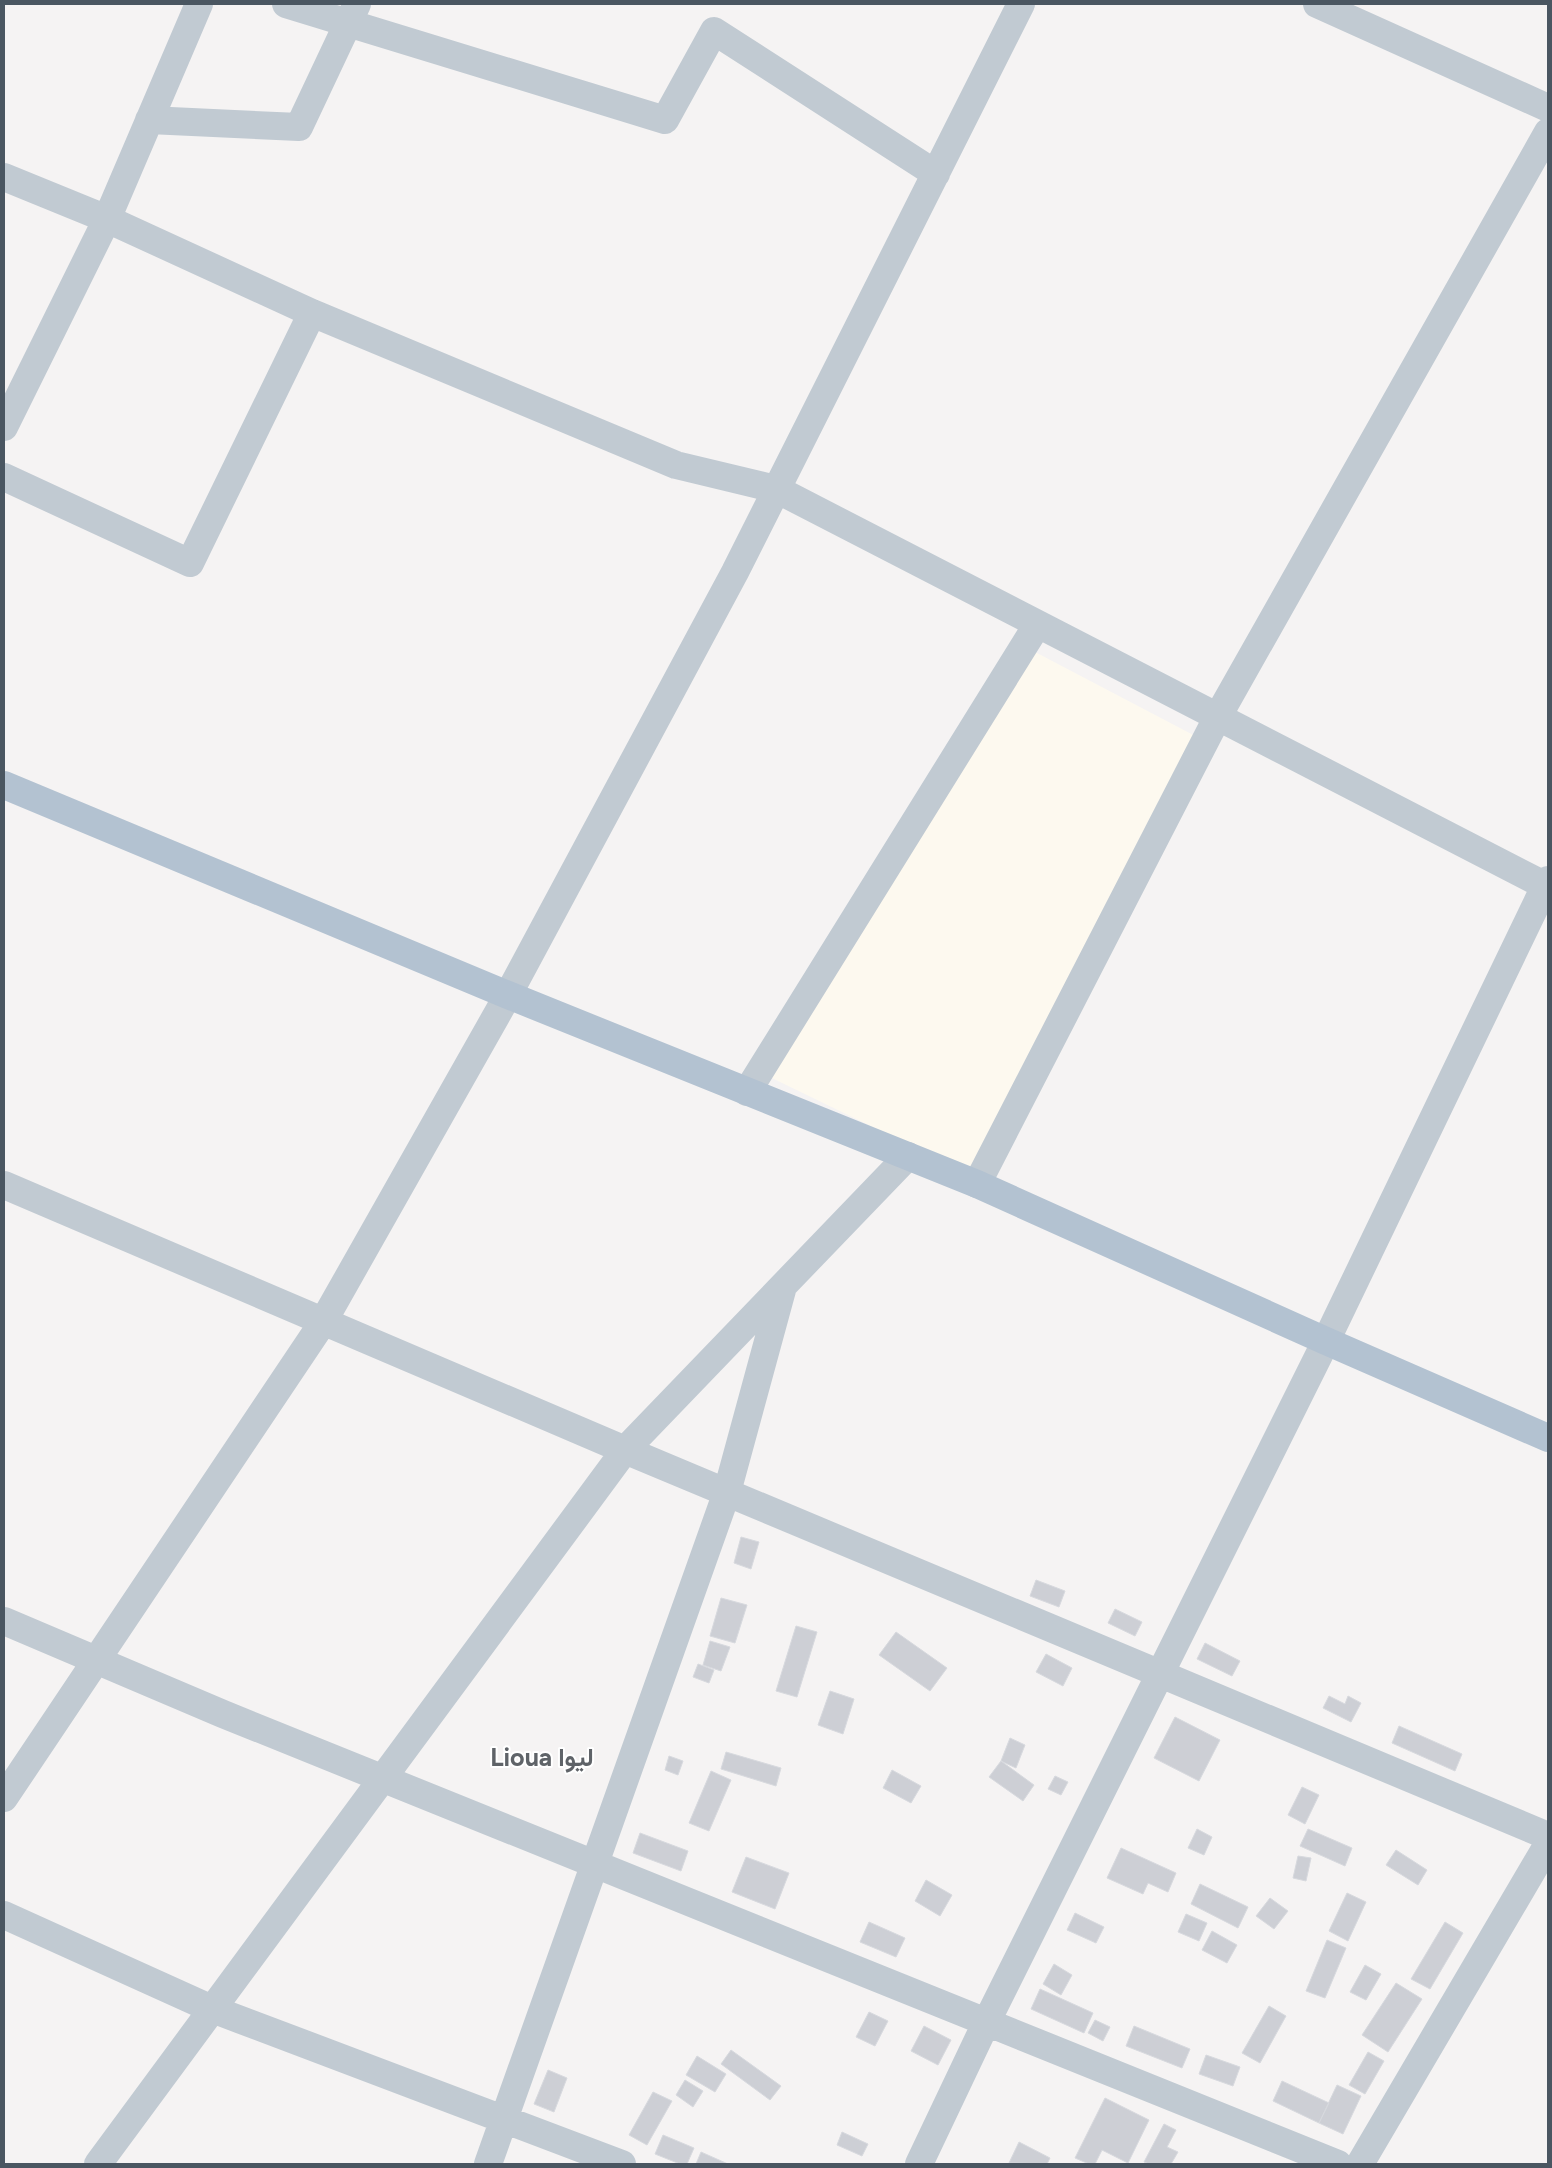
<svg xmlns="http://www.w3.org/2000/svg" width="1552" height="2168" viewBox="0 0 1552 2168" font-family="Figtree,Vazirmatn,sans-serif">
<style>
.commercial{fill:#fdf9ef}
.building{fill:#cdcfd5;stroke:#d7d9de}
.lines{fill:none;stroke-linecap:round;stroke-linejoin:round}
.minor{stroke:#c1cad2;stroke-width:28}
.major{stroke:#b3c2d1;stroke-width:28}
.labels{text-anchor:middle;stroke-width:4;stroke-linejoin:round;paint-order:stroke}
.town-label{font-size:25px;font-weight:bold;fill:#5f6368;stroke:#fff}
</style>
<rect width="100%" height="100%" fill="#f5f3f3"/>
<path class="commercial" d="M1014,641L1199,738L971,1173L945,1162L751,1068Z"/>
<path class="building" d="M741,1537L759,1542L751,1569L734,1563Z
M1036,1580L1065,1591L1059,1607L1030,1596Z
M721,1598L747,1605L735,1643L710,1636Z
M1115,1609L1142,1622L1135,1636L1108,1623Z
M796,1626L817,1632L797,1697L776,1691Z
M896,1632L947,1668L930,1691L879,1655Z
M710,1641L730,1647L721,1671L703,1665Z
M1205,1643L1240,1661L1232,1676L1197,1659Z
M1046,1654L1072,1668L1063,1686L1036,1672Z
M698,1664L714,1670L709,1683L693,1677Z
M830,1691L854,1699L843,1734L818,1725Z
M1329,1696L1345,1704L1348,1696L1361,1703L1351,1722L1323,1708Z
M1175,1717L1220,1740L1199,1781L1154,1758Z
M1399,1726L1462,1754L1455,1771L1392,1743Z
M1010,1738L1025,1745L1016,1768L1001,1761Z
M726,1752L781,1768L776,1786L721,1769Z
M669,1756L683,1761L678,1775L665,1770Z
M1001,1761L1034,1785L1023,1801L989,1777Z
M892,1770L921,1786L911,1803L883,1788Z
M711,1771L731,1780L709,1831L689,1823Z
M1055,1776L1068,1782L1061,1795L1048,1789Z
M1302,1787L1319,1795L1305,1824L1288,1815Z
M1197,1829L1212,1837L1204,1855L1188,1848Z
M1308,1829L1352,1848L1345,1866L1300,1846Z
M640,1833L688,1851L681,1871L633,1853Z
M1121,1848L1176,1873L1168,1892L1148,1883L1143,1894L1107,1878Z
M1396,1850L1427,1870L1418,1885L1386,1865Z
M1298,1856L1311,1858L1306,1881L1293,1878Z
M746,1857L789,1873L775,1909L732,1892Z
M926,1880L952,1895L940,1916L915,1901Z
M1200,1884L1248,1907L1238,1928L1191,1904Z
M1347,1893L1366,1902L1348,1941L1329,1931Z
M1270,1898L1288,1911L1274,1929L1256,1916Z
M1075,1913L1104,1927L1096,1943L1067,1930Z
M1186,1914L1207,1923L1199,1941L1178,1932Z
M869,1922L905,1938L896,1957L860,1942Z
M1445,1922L1463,1933L1430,1989L1411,1979Z
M1212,1931L1237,1945L1227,1963L1202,1950Z
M1327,1940L1346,1948L1325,1998L1306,1991Z
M1054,1964L1072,1975L1061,1995L1043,1984Z
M1365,1965L1381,1974L1366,2000L1350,1992Z
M1396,1983L1422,1999L1388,2052L1362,2035Z
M1040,1989L1093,2013L1084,2033L1031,2009Z
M1269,2006L1286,2016L1260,2063L1242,2053Z
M869,2012L888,2021L875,2046L856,2037Z
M1095,2020L1110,2027L1103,2041L1088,2033Z
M924,2026L951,2040L938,2065L911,2051Z
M1134,2026L1190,2049L1182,2068L1126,2046Z
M731,2050L781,2086L770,2100L721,2064Z
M1368,2052L1384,2061L1365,2094L1349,2085Z
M1206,2055L1240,2067L1233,2086L1199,2074Z
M697,2056L726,2074L715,2092L686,2075Z
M548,2070L567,2078L554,2112L534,2104Z
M685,2080L703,2091L693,2107L676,2095Z
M1282,2081L1329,2103L1319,2123L1273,2101Z
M1337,2085L1361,2096L1343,2134L1319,2123Z
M653,2092L672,2101L647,2145L629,2135Z
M1105,2098L1149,2120L1128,2163L1102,2150L1095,2164H1089L1075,2158Z
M1164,2124L1176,2130L1167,2147L1178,2152L1171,2164H1149L1144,2162Z
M842,2132L868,2144L862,2156L837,2145Z
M663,2135L694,2148L687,2164H680L655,2154Z
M1019,2142L1050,2158L1047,2164L1009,2163Z
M701,2152L728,2164H696Z"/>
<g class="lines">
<path class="minor" d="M286,4L665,120L714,31L936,174
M1317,4L1548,108
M149,120L299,127L357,4
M4,177L107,219L312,313L676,465L776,489L1548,887
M4,427L107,219L199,4
M4,477L190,563L312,313
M747,1092L1037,625
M977,1184L1217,718L1548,132
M4,1185L625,1450L1548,1836
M4,1621L223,1714L1338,2164
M4,1798L323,1322L508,995L735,572L1021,4
M4,1915L212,2009L622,2164
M98,2164L625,1450L908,1156
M488,2164L727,1492L782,1290
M919,2164L986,2023L1326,1341L1548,880
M1360,2164L1548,1844"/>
<path class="major" d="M4,785L508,995L977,1184L1326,1341L1548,1438"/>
</g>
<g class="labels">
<g class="town-label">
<text x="542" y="1766">Lioua ليوا</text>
</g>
</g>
<rect width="1552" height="2168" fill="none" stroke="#4a5661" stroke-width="10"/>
</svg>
